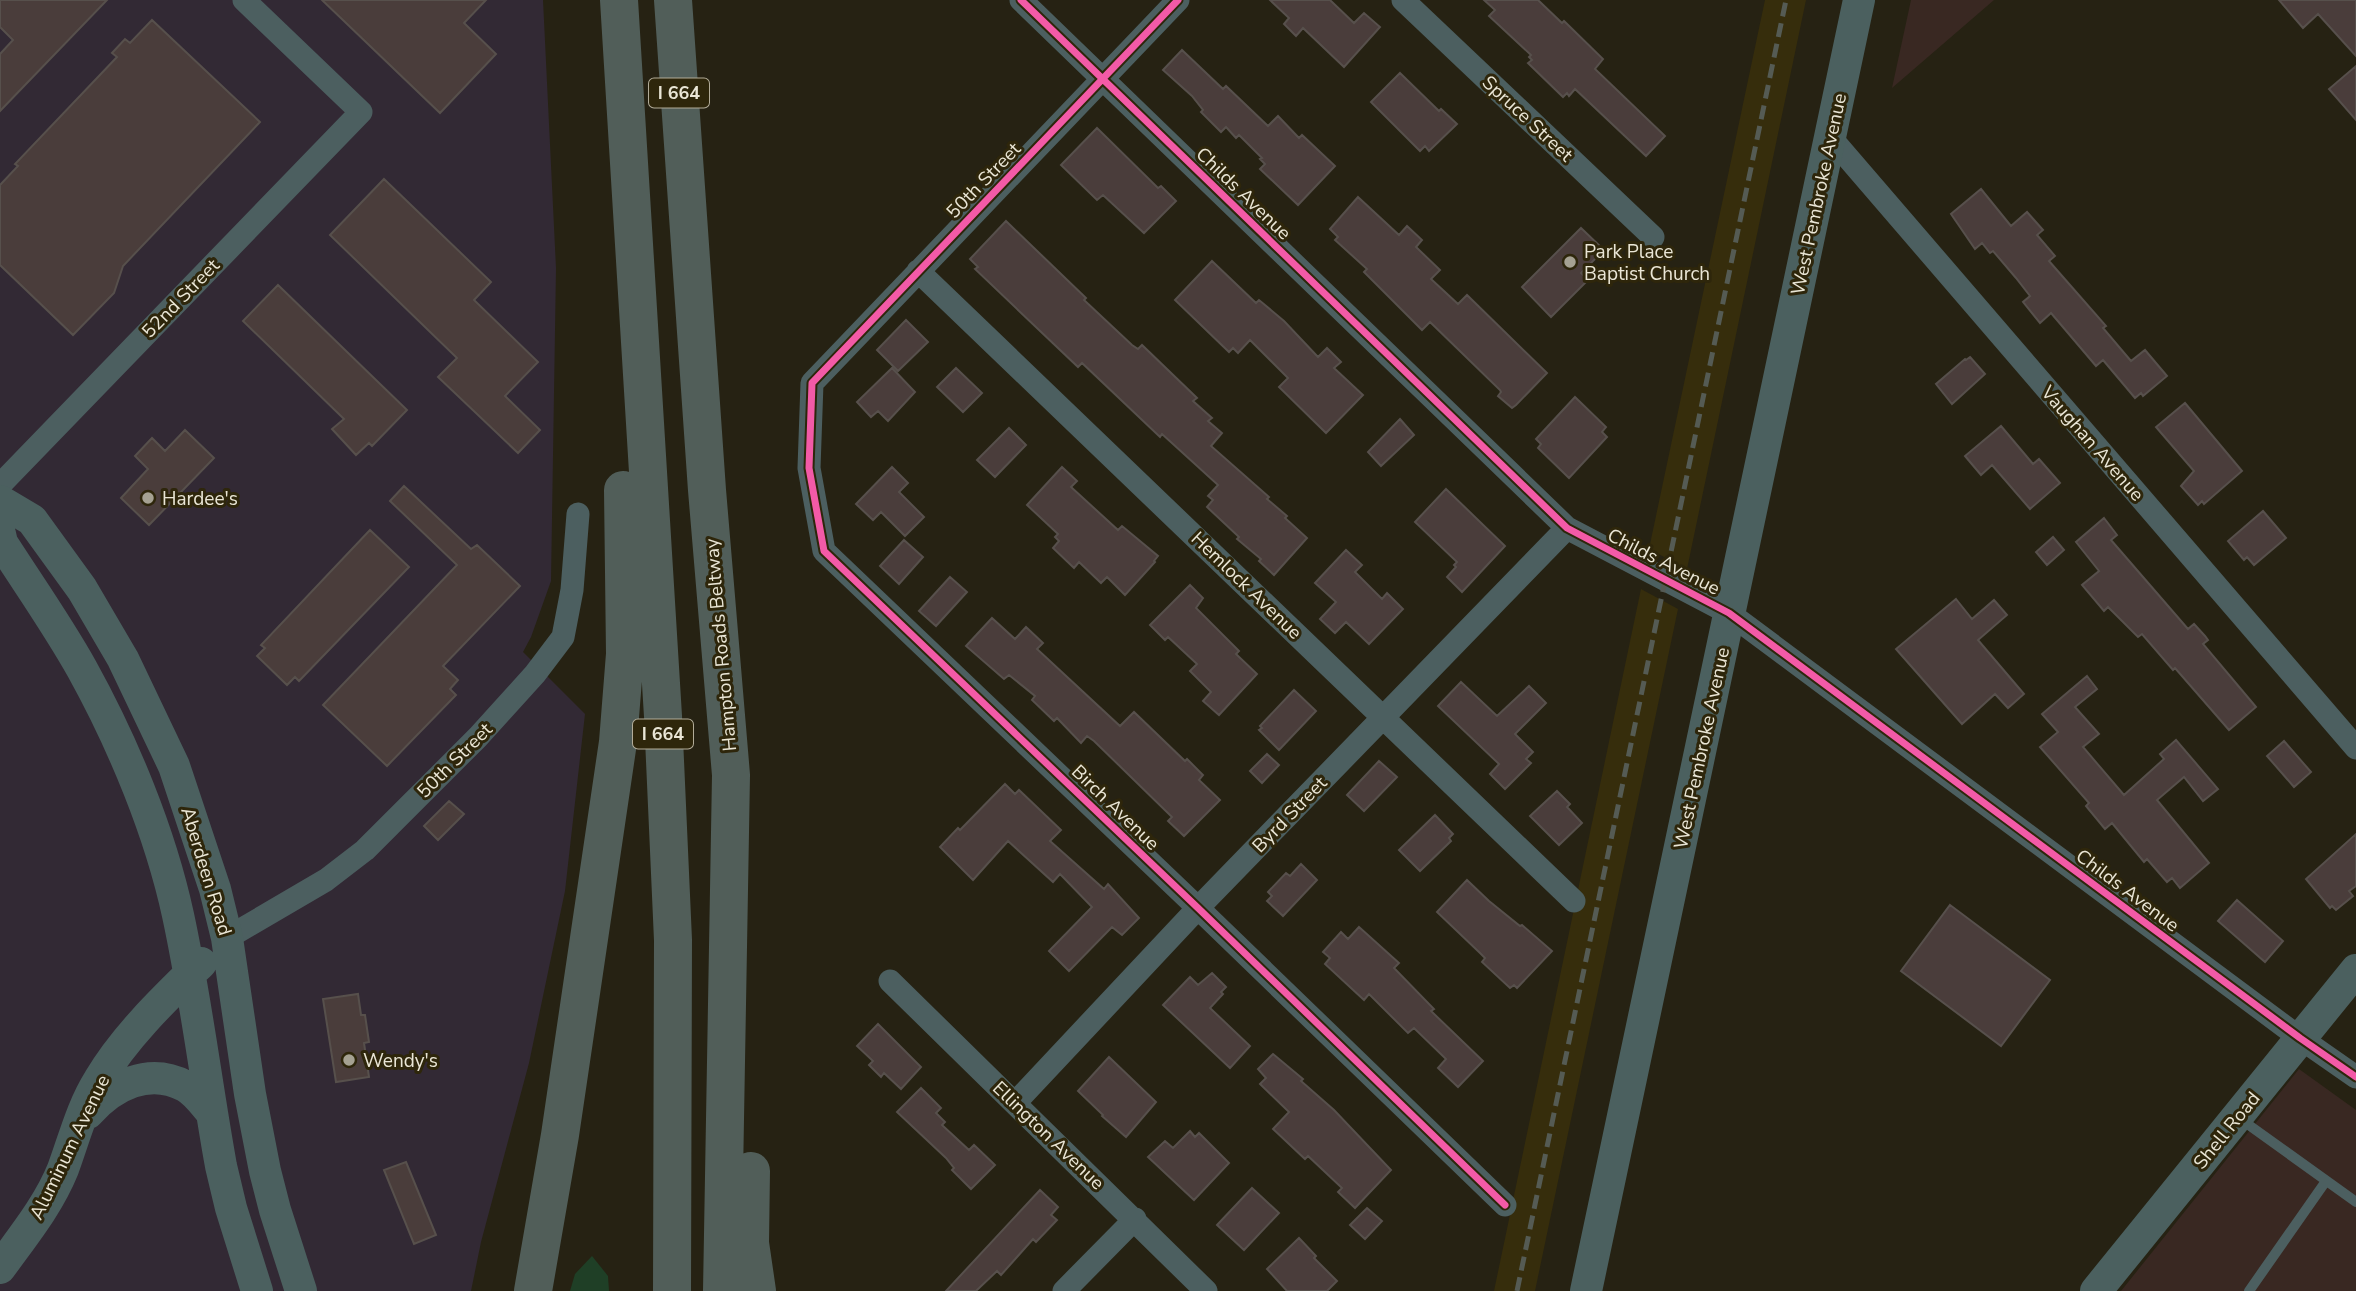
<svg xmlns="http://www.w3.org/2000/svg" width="2356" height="1291" viewBox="0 0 2356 1291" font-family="'Nunito Sans',sans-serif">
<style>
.commercial{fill:#392822}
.industrial{fill:#322934}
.built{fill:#362d0c}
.green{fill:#1f3f26}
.building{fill:#4a3d3b;stroke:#57504c;stroke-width:2}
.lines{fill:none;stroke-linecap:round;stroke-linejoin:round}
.lane{stroke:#4c5f60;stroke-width:10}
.street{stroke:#4c5f60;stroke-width:23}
.secondary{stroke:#4b605f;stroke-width:32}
.highway{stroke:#515e59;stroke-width:38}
.rail{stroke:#555b54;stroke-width:5;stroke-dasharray:14 7;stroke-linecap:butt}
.cycleway-casing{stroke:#2e260b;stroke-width:11}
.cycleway{stroke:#f35aa7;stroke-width:7}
.poi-dot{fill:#a5a192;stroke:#2e260b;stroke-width:2.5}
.labels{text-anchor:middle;stroke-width:6;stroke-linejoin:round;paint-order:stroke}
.shield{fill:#2e260b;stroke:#b2ac99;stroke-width:2}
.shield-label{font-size:18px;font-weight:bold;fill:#eae6d6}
.street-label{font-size:19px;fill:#eae6d6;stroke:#2e260b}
.poi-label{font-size:19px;fill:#eae6d6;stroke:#2e260b;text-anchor:start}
</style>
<rect width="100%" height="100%" fill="#262213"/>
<path class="commercial" d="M1911,0H1994L1892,88Z
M2299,1069L2356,1110V1291H2121Z"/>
<path class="industrial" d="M0,0H543L556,268L551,581L531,637L523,652L585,714L565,891L529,1063L481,1242L471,1291H0Z"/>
<path class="built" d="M1765,0H1806L1687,569L1649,549Z
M1641,589L1678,609L1535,1291H1494Z"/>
<path class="green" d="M592,1256L608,1276L609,1291H570L575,1274Z"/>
<path class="building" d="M0,0H107L0,111V54L13,40L0,27Z
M322,0H486L464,23L496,54L440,113Z
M1270,0H1330L1354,23L1364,13L1380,27L1344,67L1303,28L1296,36L1284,24L1289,18Z
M1484,0H1538L1562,23L1564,21L1603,59L1595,69L1665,136L1646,156L1575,89L1569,96L1567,93L1563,97L1528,63L1532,60L1529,57L1531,55L1489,16L1495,10Z
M2279,0H2356V56L2318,14L2303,28Z
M152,20L260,122L123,266L114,293L73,335L0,265V185L18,166L15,164L117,57L112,53L125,39L130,43Z
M1182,50L1223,89L1226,86L1268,126L1278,116L1299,138L1302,135L1335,166L1298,205L1260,169L1265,164L1260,159L1262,158L1239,135L1236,138L1226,127L1221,132L1201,112L1203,110L1192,96L1163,70Z
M2356,66V120L2329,89Z
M1400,73L1439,111L1441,109L1457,124L1429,151L1425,146L1420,151L1371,102Z
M1097,128L1158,188L1161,186L1176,201L1144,233L1103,195L1097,200L1061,165Z
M384,179L491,282L474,300L538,362L505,396L540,430L518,453L438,377L457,358L330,235Z
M1981,189L2011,226L2027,212L2043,230L2037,235L2055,256L2049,261L2106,326L2103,328L2131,361L2145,350L2167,376L2143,396L2141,393L2135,398L2103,360L2096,366L2051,313L2040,323L2023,302L2030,296L2016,278L1993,251L1990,253L1982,243L1975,249L1951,214Z
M1358,197L1399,235L1407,226L1422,240L1416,247L1440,270L1431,279L1458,304L1467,295L1547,373L1516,405L1512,408L1498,396L1501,392L1500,390L1430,322L1422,330L1364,272L1367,269L1335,240L1338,237L1330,229Z
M1006,221L1086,298L1084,300L1132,345L1138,349L1142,345L1197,398L1193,401L1212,418L1208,421L1222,433L1211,446L1269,497L1267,499L1287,516L1285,518L1307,538L1274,575L1259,561L1261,559L1237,539L1239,537L1207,507L1213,500L1208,496L1218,485L1162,434L1160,437L1082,363L1078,367L975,269L978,267L970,259Z
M1581,228L1604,250L1581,273L1588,280L1551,317L1522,287Z
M1212,261L1256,303L1259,300L1284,321L1318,357L1327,348L1341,362L1334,368L1363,395L1326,433L1279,387L1288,378L1250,340L1238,353L1233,348L1229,352L1175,300Z
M278,285L407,410L372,446L369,443L356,455L332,429L344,419L243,321Z
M906,320L928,342L898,371L877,350Z
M1970,357L1985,374L1952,404L1936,384L1965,359L1966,360Z
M892,368L915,392L888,421L878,411L871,417L857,402Z
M956,368L982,393L963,412L937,387Z
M1575,397L1606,427L1602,432L1607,437L1569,478L1538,448L1541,444L1536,439Z
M2185,403L2242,471L2204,504L2202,501L2198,505L2181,486L2194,471L2156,427Z
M1400,419L1414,435L1381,466L1368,452Z
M2001,426L2033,464L2039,459L2060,483L2030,509L1992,465L1981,475L1965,456Z
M1009,428L1026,445L995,477L977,460Z
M185,430L214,458L149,525L121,498L148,469L135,456L152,438L165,451Z
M892,467L908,483L899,492L924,517L905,536L881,512L873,520L856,504Z
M1062,467L1077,481L1071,487L1118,530L1122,526L1158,556L1154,561L1155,562L1125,595L1107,577L1101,583L1079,562L1074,568L1053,548L1059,541L1055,537L1058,534L1027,505Z
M404,486L471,549L477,545L520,586L443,666L458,680L450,689L456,695L387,766L323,705L457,565L390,501Z
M1446,489L1505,546L1462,592L1447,577L1456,567L1454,565L1457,562L1415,522Z
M2263,511L2286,538L2254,565L2247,557L2244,560L2228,541Z
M2104,518L2117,535L2111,540L2188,629L2194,624L2205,636L2208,640L2203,644L2256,707L2229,730L2175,668L2173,670L2142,634L2138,637L2108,607L2104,611L2082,585L2099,571L2076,542Z
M370,530L409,567L299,681L295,677L287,685L257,656L265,648L261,645Z
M2053,537L2064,550L2047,565L2036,552Z
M904,540L923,557L899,584L880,566Z
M1346,550L1362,565L1355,572L1382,599L1387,593L1403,609L1369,644L1346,622L1335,633L1320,619L1336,602L1315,583Z
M950,577L967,592L936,626L919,611Z
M1190,585L1203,598L1196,608L1239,651L1236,654L1257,674L1219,715L1203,701L1211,692L1190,671L1197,664L1168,637L1165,640L1150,625Z
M1956,599L1972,619L1994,600L2007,615L1978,640L2024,694L2008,708L1995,694L1962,724L1896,649Z
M992,618L1015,639L1026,627L1043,643L1037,649L1120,726L1134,712L1185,761L1187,759L1203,775L1199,780L1220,800L1184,836L1168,821L1172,817L1094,741L1087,736L1081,743L1057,718L1054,721L1032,700L1035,696L1009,675L1004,679L966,646Z
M2087,676L2097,689L2075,707L2099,734L2083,747L2124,795L2164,759L2160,754L2176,740L2218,789L2203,801L2184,777L2157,800L2209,863L2180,888L2172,878L2167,882L2147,859L2144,862L2112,823L2105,829L2086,806L2089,803L2040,747L2058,732L2042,714Z
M1461,682L1497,716L1529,686L1546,703L1515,734L1533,752L1526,759L1531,763L1505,789L1490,774L1499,764L1438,706Z
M1294,690L1316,711L1279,750L1259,730L1262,728L1260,726Z
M2284,741L2311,772L2294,787L2267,756Z
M1267,754L1279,765L1262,783L1250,771Z
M1379,761L1397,777L1364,811L1347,795Z
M1005,784L1015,794L1019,790L1061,830L1050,841L1104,889L1108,884L1139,918L1122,935L1112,927L1069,971L1049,951L1092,907L1060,874L1053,882L1008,841L973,880L940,847L958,828L960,830Z
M1557,791L1570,804L1567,807L1582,823L1559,845L1530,816Z
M449,801L464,814L438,840L424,826Z
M1435,815L1453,834L1449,838L1451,841L1420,871L1399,850Z
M2356,834V886L2349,891L2353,896L2336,910L2332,906L2330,908L2306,879Z
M1301,864L1317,880L1283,916L1267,901L1272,896L1268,892L1286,873L1290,876Z
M1467,880L1489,901L1520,926L1522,925L1552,951L1517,988L1514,985L1510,988L1482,962L1485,958L1480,953L1437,912Z
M2237,900L2283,941L2265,962L2218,921Z
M1950,905L2050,980L2001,1046L1901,971Z
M1359,927L1399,963L1394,968L1434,1009L1431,1011L1483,1061L1458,1087L1438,1068L1446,1059L1414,1028L1408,1033L1369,994L1364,1000L1325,964L1330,958L1323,952L1341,932L1348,939Z
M1212,973L1226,987L1221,992L1223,994L1210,1008L1250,1046L1230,1068L1163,1005L1190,977L1198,985Z
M358,994L361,1015H365L369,1042L364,1043L369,1077L336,1082L323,999Z
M878,1024L921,1067L901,1089L884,1073L881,1077L869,1065L873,1061L857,1046Z
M1273,1054L1303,1079L1301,1081L1334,1110L1391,1170L1355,1208L1338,1192L1342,1188L1308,1156L1305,1159L1273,1129L1289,1112L1260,1084L1266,1078L1258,1069Z
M1109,1057L1156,1102L1126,1137L1102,1116L1103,1115L1078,1091Z
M921,1088L941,1108L936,1113L945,1122L942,1125L969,1150L974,1145L995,1165L971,1189L952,1170L954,1168L946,1158L897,1112Z
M1190,1131L1195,1137L1199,1133L1229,1163L1194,1200L1148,1157L1165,1141L1173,1148Z
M406,1162L436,1235L414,1244L384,1170Z
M1252,1188L1279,1213L1244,1250L1217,1225Z
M1040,1190L1058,1207L1051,1215L1057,1220L1036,1242L1033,1239L1001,1275L997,1271L976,1291H946Z
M1367,1208L1382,1221L1365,1239L1350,1225Z
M1299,1238L1316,1256L1314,1258L1337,1281L1327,1291H1287L1267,1269Z"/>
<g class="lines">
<path class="lane" d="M2239,1118L2356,1202
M2249,1291L2326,1181"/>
<path class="street" d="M1021,0L1567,528L1729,613L2300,1038L2356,1077
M1178,0L812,383L809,468L824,551L1198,908L1505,1205
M1403,0L1653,237
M1831,138L2356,748
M918,271L1574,901
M0,485L361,112L244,0
M227,938L326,880L365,850L478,737L535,674L563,637L572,590L578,514
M890,981L1206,1291
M1016,1102L1198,908L1567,528
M1064,1291L1135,1219"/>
<path class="secondary" d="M0,501L32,520L82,589L123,659L174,766L215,889L227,938L250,1094L265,1171L275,1210L301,1291
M0,534L2,543C29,585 58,626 82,669C123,743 160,832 178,915C196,998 206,1083 221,1166L231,1208L257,1291
M88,1113C113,1085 149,1067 185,1086C196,1092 204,1104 212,1113
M0,1268C23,1236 48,1206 63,1169C74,1139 82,1107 99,1080C125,1036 165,998 201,963
M1586,1291L1859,0
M2096,1291L2356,970"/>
<path class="highway" d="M619,0L663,716L673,940L672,1291
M673,0L707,490L731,775L722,1291
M751,1171L750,1243L757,1291
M533,1291L560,1135L618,742L625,654L623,490"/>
<path class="rail" d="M1517,1291L1786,0"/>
<defs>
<path id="cycleway" d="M1021,0L1567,528L1729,613L2300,1038L2356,1077
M1178,0L812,383L809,468L824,551L1198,908L1505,1205"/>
</defs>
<use href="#cycleway" class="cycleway-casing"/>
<use href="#cycleway" class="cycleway"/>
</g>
<g class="poi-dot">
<circle cx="1570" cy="262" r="7"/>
<circle cx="148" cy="498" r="7"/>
<circle cx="349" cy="1060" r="7"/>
</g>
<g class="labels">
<g class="shield">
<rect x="649" y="78.5" width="60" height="29" rx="5"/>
<rect x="633" y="719.5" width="60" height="29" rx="5"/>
</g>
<g class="shield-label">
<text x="679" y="99">I 664</text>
<text x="663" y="740">I 664</text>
</g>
<g class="street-label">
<text transform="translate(1528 118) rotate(43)" y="7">Spruce Street</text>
<text transform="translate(983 180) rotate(-46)" y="7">50th Street</text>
<text transform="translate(1244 193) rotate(44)" y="7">Childs Avenue</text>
<text transform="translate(1818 194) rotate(-78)" y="7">West Pembroke Avenue</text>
<text transform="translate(180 298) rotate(-46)" y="7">52nd Street</text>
<text transform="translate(2093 443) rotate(49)" y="7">Vaughan Avenue</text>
<text transform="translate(1664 561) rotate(27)" y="7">Childs Avenue</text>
<text transform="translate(1247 585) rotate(44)" y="7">Hemlock Avenue</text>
<text transform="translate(720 645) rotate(-95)" y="7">Hampton Roads Beltway</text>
<text transform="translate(1701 748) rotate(-78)" y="7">West Pembroke Avenue</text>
<text transform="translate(454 760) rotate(-45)" y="7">50th Street</text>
<text transform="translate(1116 807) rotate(44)" y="7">Birch Avenue</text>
<text transform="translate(1289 814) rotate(-46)" y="7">Byrd Street</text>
<text transform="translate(207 871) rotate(73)" y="7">Aberdeen Road</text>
<text transform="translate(2128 890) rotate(37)" y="7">Childs Avenue</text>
<text transform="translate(2226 1130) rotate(-51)" y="7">Shell Road</text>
<text transform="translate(1049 1135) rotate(44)" y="7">Ellington Avenue</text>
<text transform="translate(69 1147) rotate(-64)" y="7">Aluminum Avenue</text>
</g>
<g class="poi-label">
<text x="1584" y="258">Park Place<tspan x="1584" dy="22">Baptist Church</tspan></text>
<text x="162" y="505">Hardee's</text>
<text x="363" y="1067">Wendy's</text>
</g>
</g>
</svg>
